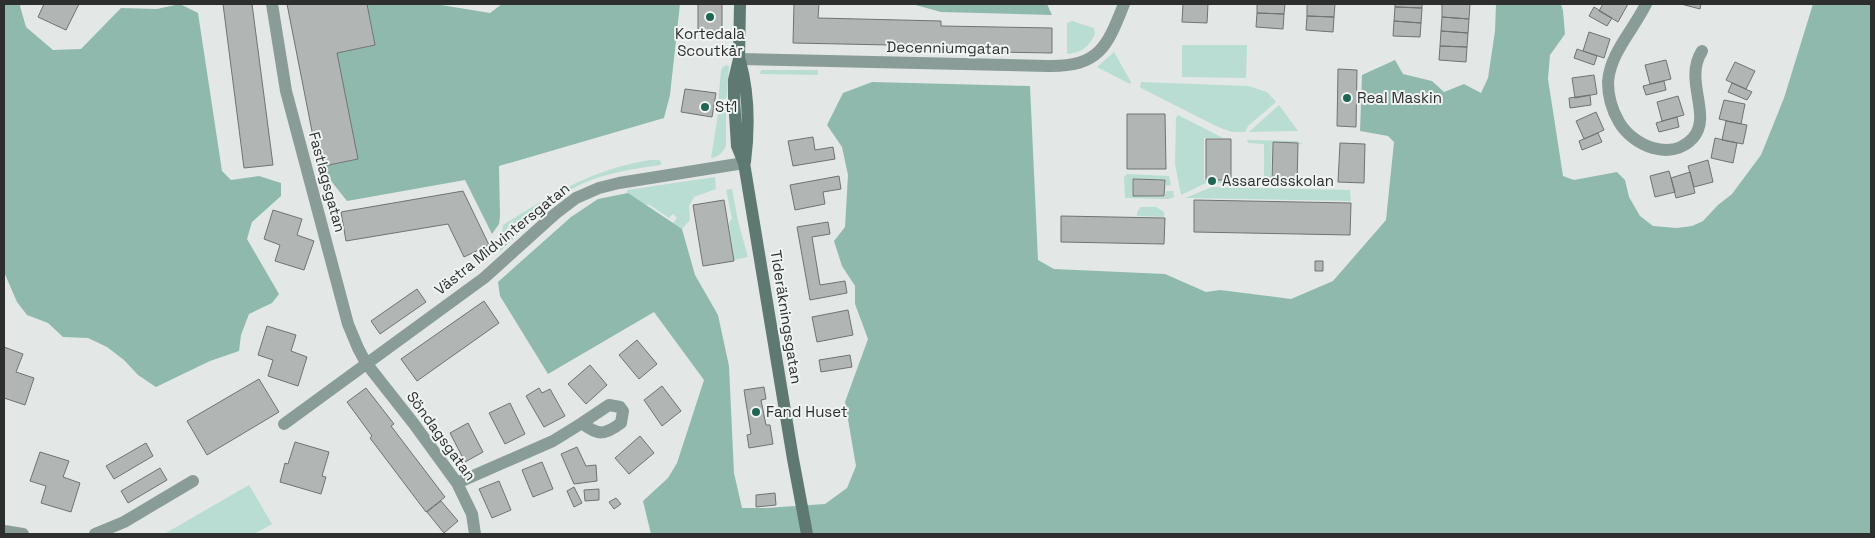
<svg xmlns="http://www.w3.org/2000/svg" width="1875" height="538" viewBox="0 0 1875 538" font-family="'Space Grotesk',sans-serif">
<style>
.green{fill:#b9ddd2}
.forest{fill:#8fb9ad}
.building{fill:#b1b6b5;stroke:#6f7472}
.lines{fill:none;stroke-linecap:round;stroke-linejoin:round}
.street{stroke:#8a9c97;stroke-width:12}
.secondary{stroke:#5e7971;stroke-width:12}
.poi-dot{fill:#206454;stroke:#f0f5f3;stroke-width:2}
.labels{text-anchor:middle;stroke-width:4;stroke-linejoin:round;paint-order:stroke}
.poi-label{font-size:15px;fill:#2d2f2e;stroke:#f0f5f3;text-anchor:start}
.street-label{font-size:15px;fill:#2d2f2e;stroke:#f0f5f3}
</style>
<rect width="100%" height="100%" fill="#e3e8e6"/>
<path class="green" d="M1072,21L1094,28L1095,34C1090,46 1081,53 1067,54V23Z
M1182,45H1247L1246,78L1182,77Z
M1114,52L1131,82L1130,84L1097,67Z
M726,65L729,66L727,97L718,104L721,70L723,67Z
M761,70H818V75L760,74Z
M1141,82L1248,86L1267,92L1276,102L1248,126L1245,132H1232L1218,127L1143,89L1140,87Z
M726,103V146C723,152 719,157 711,158L719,108Z
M1279,105L1298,131L1249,132Z
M1178,115L1223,138H1204V180L1231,181V183H1206L1181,195L1175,164L1176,118Z
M1247,140L1297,141L1303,144H1299L1298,142H1272L1271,184H1264V144L1248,143Z
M650,160H659L662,163L660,165C628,170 595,174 567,192C550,202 536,216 522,230L523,228L520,222L508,226L505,235V246L500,252L503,225C549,196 595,168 650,160Z
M1127,174L1169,176L1171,185L1166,186L1165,179H1132V196L1165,197L1166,191H1173L1174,197L1169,199L1125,198L1124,177Z
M715,177L716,189L694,197L689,206L690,220L682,229L673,223L677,218L673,214L669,218L650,205L629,203L627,190Z
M1212,187L1350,190L1351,201L1185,198Z
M732,189L738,221L748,257L734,260L729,223L732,218L726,190Z
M1141,207H1156L1164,212V217L1137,216V212Z
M249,485L272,524L254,534H164Z"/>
<path class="forest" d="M4,4H21L20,6L26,27L53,50L81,49L121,8L157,9L180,4L198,13L222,171L231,180L259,176L281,183V196L252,222L247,239L279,294L272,303L249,314L241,335L239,351L210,361L156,387L138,375L124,360L107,347L88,338L63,337L48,323L27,315L17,302L4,272Z
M367,4H435L490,13L502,4H680L670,95L664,118L499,166L500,217L499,224L492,234L465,180L347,201L320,167L358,159L337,53L375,45Z
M912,4H1047L1052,15L941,12Z
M1496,4H1561L1563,11L1565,34L1550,55L1548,79L1563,176L1574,180L1617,172L1625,180L1629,197L1640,216L1653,226L1677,228L1692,226L1703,221L1718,205L1732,194L1761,155L1784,98L1813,4H1871V534H651L643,501L668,478L677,463L704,380L654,312L548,374L500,296L498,282L571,217L598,199L628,193L682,229L695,275L718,315L729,366L734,473L742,508H766L825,504L847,488L856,466L845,402L868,339L855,304V286L842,266L834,241L845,227L848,175L842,147L827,125L843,93L872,82L1030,86L1038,260L1054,269L1165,274L1206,292L1220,290L1291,299L1333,281L1386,220L1394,142L1388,136L1360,131L1362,75L1395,60L1403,74L1432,81L1444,92L1464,84L1481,93L1488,78L1495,31Z
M520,222L523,226L522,230L505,246C505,232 506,226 520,222Z"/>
<path class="building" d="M44,4H79L66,30L38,17Z
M223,4H252L273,165L244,168Z
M287,4H367L375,45L337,53L358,159L319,167Z
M698,4H722V31H698Z
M794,4H819L818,18L941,21V26L1052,28V53L939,51V46L793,43Z
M1183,4H1208L1207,23L1182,22Z
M1257,4H1285L1284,14L1257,13Z
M1307,4H1335L1334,17L1307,16Z
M1395,4H1422V8L1395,7Z
M1442,4H1470L1469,19L1442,17Z
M1603,4H1628L1618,22L1599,11Z
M1681,4H1701L1700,9Z
M1395,7L1422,8L1421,23L1394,21Z
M1594,7L1612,18L1607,26L1589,16Z
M1257,13L1284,14L1283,29L1256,27Z
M1307,16L1334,17L1333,32L1306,30Z
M1442,17L1469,19L1468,33L1441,31Z
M1394,21L1421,23L1420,37L1393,36Z
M1441,31L1468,33L1467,47L1440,46Z
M1589,32L1610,39L1604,58L1583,51Z
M1440,46L1467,47L1466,62L1439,60Z
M1577,49L1597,56L1594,65L1574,58Z
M1666,60L1671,79L1650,84L1645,65Z
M1735,62L1755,71L1746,89L1726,80Z
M1338,69L1357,70L1356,127L1337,126Z
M1594,75L1597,94L1575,98L1572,78Z
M1664,81L1666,90L1646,95L1643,86Z
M1732,83L1752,92L1747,100L1728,92Z
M685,89L716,93L712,117L681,112Z
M1590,95L1591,105L1570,108L1569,98Z
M1678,96L1684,115L1662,121L1657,102Z
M1724,100L1745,104L1741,124L1719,119Z
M1596,112L1604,130L1584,139L1576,121Z
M1127,114H1165L1166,169H1127Z
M1677,117L1679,127L1659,132L1656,123Z
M1726,121L1747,125L1743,144L1722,140Z
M1598,133L1602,142L1582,150L1579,141Z
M813,137L815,150L833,147L835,159L793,166L788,141Z
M1715,138L1737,143L1733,163L1711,158Z
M1206,139H1231V180H1206Z
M1273,142L1298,143L1297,184L1272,183Z
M1340,143L1365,144L1364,183L1338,182Z
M1708,160L1713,182L1694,187L1688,166Z
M1669,171L1675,192L1655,197L1650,176Z
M1690,172L1695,193L1676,198L1671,178Z
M839,176L841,189L823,192L825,204L795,210L790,185Z
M1133,179L1165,180L1164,196H1133Z
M463,191L489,245L464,257L448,224L346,241L341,212Z
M724,200L734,261L703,266L693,205Z
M1194,200L1351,203L1350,235L1194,232Z
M273,210L302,219L297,235L314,241L304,270L275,261L280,245L264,239Z
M1061,216L1165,218L1164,244L1061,242Z
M828,222L830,234L812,237L820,285L845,281L847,293L810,300L797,227Z
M1315,261H1323V271H1315Z
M417,289L426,302L380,334L371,321Z
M484,301L499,323L417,381L401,359Z
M848,310L853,335L817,342L812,317Z
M267,326L296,335L291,351L307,357L298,386L268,376L273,360L258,355Z
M637,340L657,364L639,379L619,355Z
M4,347L23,354L16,372L34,378L25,405L4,398Z
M850,355L852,367L821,372L819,360Z
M590,365L607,385L586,404L568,384Z
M259,379L279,412L207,455L187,421Z
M662,386L681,411L662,426L644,400Z
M764,387L766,399L761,400L766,425H770L773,444L749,448L747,435L751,434L744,390Z
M366,388L394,424L391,426L445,497L426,512L370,438L372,436L347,402Z
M539,388L542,393L550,389L565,416L544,427L526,396Z
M510,403L525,434L505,444L489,413Z
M468,423L483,452L465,462L450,433Z
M640,436L654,453L629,474L615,458Z
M295,442L329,452L322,476L326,477L321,494L280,482L285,463L288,464Z
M146,443L153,456L114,479L106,466Z
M577,447L586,466L596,465L597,481L574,484L561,454Z
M40,452L69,461L63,477L80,483L71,512L41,503L46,486L30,481Z
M542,462L553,489L533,497L522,470Z
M160,468L167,480L128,503L121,491Z
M499,481L511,510L492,518L479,489Z
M574,487L582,503L574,507L567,491Z
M599,489V500L585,501L584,490Z
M775,493L776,505L756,507V495Z
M616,498L621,504L614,509L609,502Z
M441,501L458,521L444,533L427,512Z"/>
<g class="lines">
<path class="street" d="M272,4L286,91L348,324L358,348L366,363L414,424L457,483L472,514L475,534
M1646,4C1634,29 1610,53 1608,82C1608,95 1612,110 1619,122C1633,146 1671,162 1693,138C1713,115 1683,81 1702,51
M739,59L1048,66C1099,67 1107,47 1124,4
M284,424L484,278L555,214L576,198L599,188L619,183L744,163
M457,483L553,441L582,423C598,436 605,435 621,423L623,411L620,407L609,405L582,423
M4,531L23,534
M95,534L124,522L193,481"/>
<path class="secondary" d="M740,4L739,59L734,80V99L737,146L744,163L793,459L807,534
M740,61C749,93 749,130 745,162"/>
</g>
<g class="poi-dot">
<circle cx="710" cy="17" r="5"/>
<circle cx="1347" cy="98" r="5"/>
<circle cx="705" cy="107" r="5"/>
<circle cx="1212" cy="181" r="5"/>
<circle cx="756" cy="412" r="5"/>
</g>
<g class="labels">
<g class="poi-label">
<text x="710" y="39" text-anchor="middle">Kortedala<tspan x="710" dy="17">Scoutkår</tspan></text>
<text x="1357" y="103">Real Maskin</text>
<text x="715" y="112">St1</text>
<text x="1222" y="186">Assaredsskolan</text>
<text x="766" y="417">Fand Huset</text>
</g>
<g class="street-label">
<text transform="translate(948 48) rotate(1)" y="5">Decenniumgatan</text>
<text transform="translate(327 182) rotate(75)" y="5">Fastlagsgatan</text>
<text transform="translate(502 239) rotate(-39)" y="5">Västra Midvintersgatan</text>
<text transform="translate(786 317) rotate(81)" y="5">Tideräkningsgatan</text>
<text transform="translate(441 436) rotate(54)" y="5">Söndagsgatan</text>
</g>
</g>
<rect width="1875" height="538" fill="none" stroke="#2d2f2e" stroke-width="10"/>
</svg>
